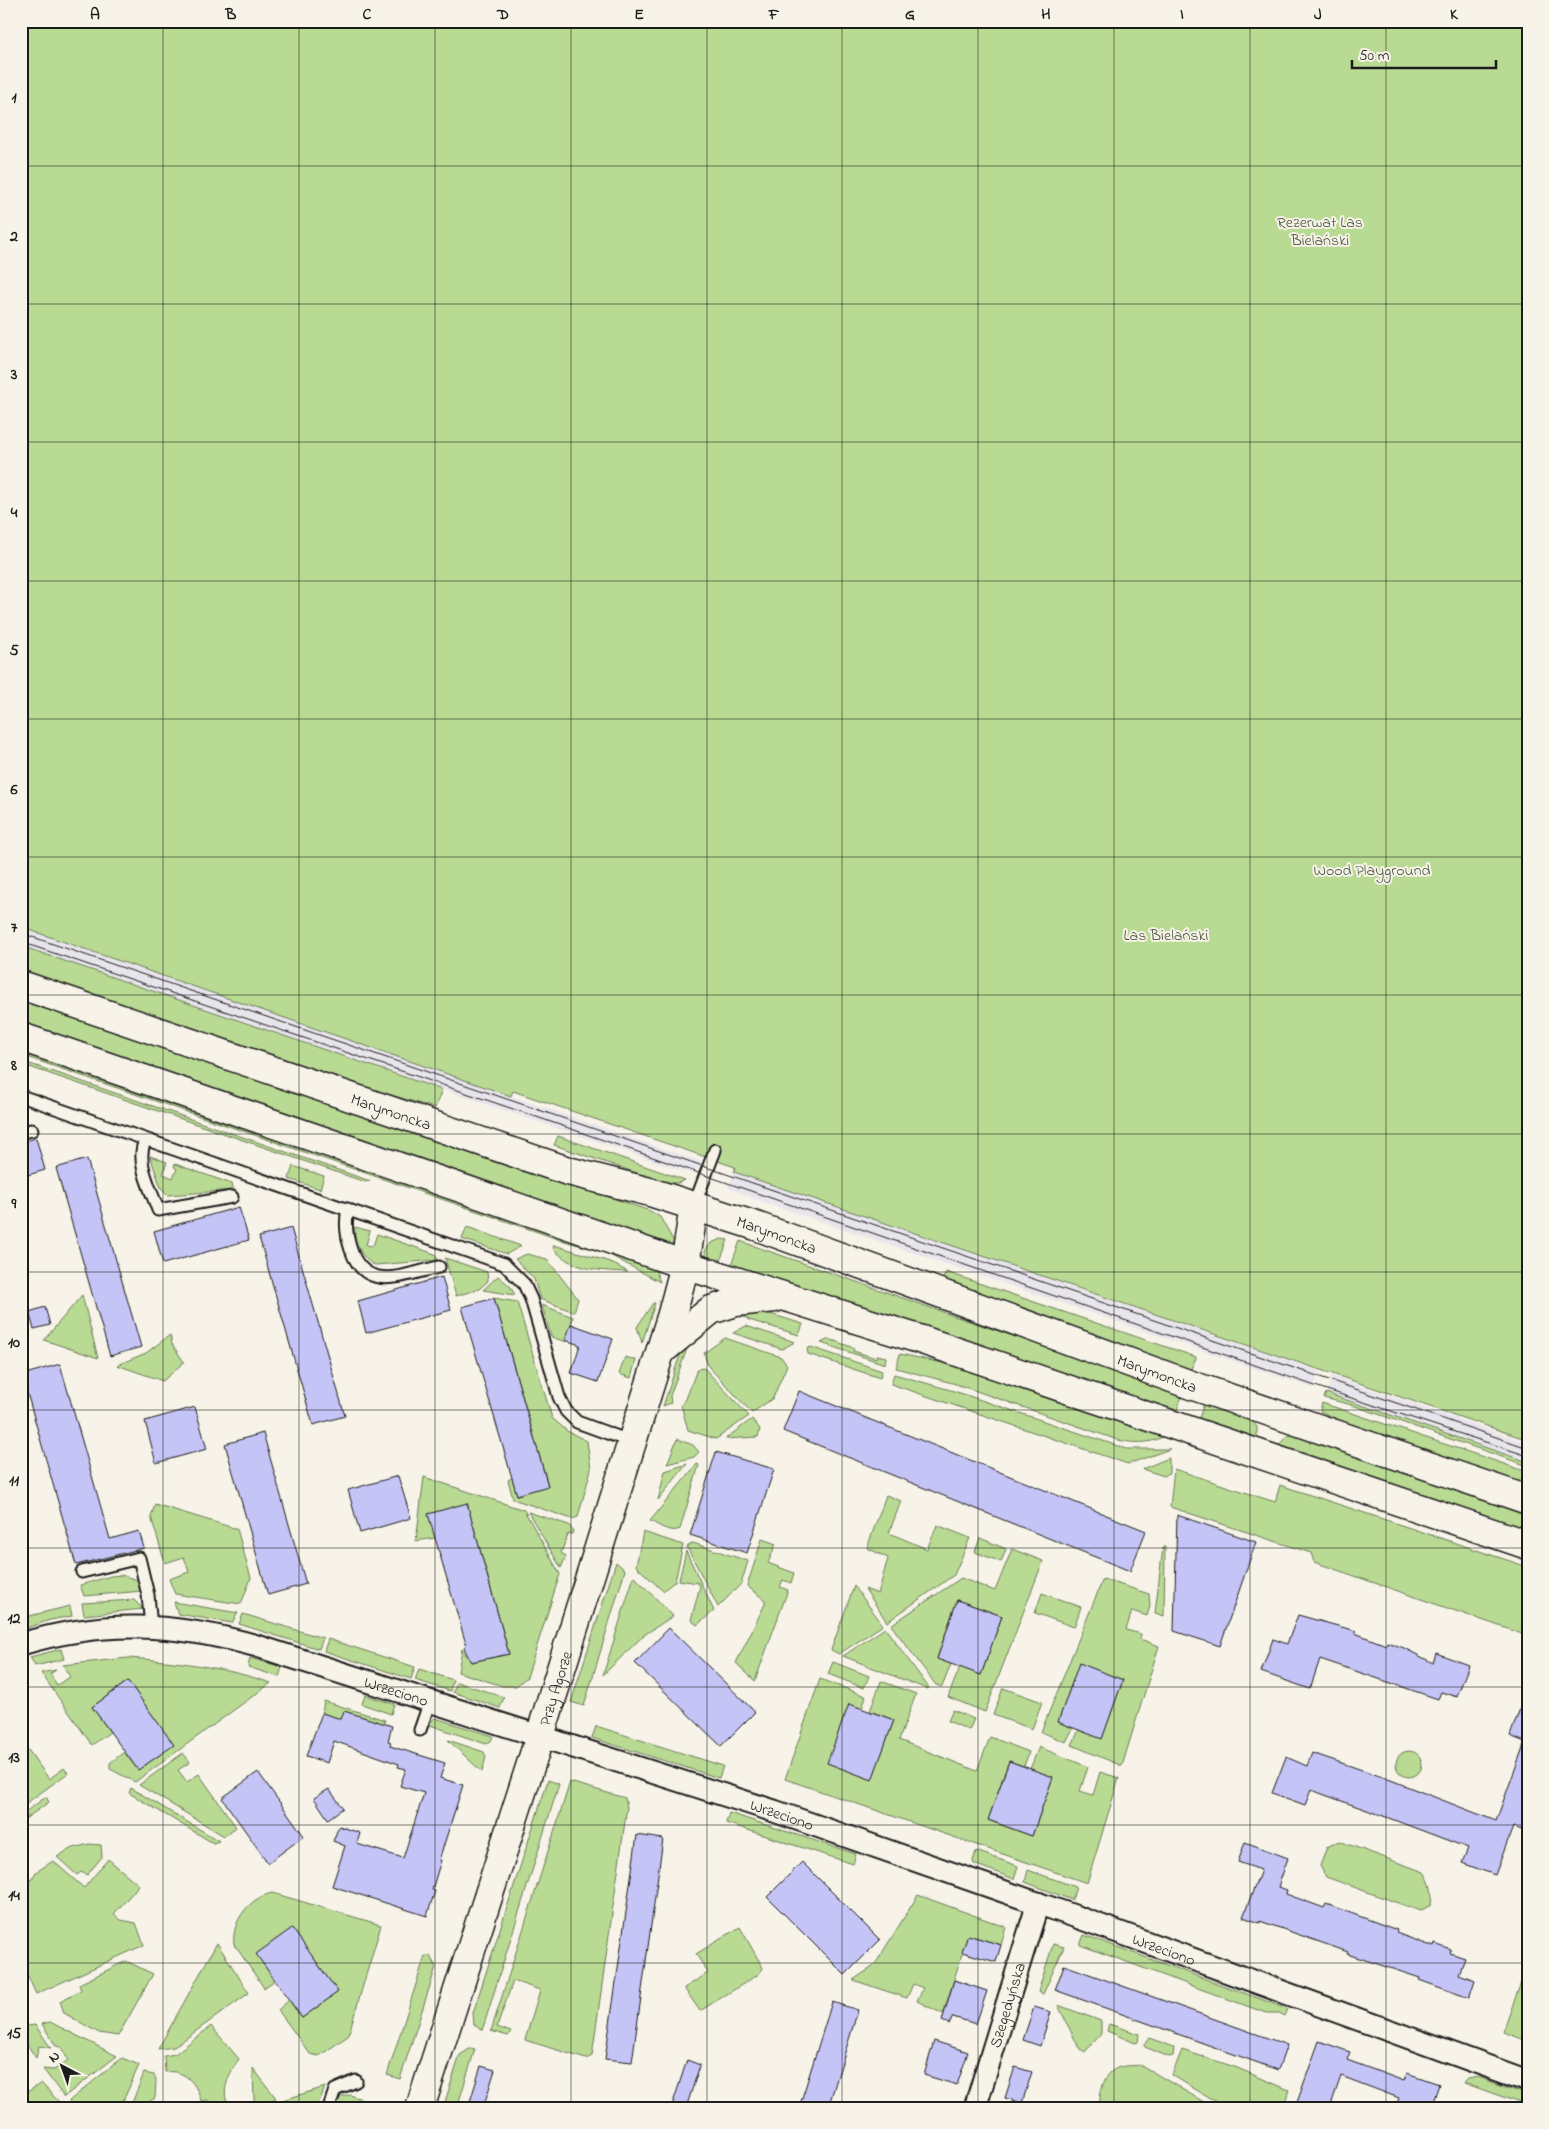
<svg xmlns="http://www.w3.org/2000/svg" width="1549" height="2129" viewBox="0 0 1549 2129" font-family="'Indie Flower',sans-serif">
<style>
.built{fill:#e8e5ec}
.green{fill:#b9da93;stroke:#6a7b58}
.building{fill:#c4c4f6;stroke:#1c1c1c}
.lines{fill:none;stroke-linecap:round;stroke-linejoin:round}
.lane-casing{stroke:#1c1c1c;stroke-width:15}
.street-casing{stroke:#1c1c1c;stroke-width:25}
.secondary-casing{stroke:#1c1c1c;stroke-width:31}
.lane{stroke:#f7f3e8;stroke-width:11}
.street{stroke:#f7f3e8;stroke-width:21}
.secondary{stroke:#f7f3e8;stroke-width:28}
.tram{stroke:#1c1c1c;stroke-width:1}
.grid{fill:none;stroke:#1c1c1c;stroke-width:1;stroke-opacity:0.55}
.labels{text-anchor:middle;stroke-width:4;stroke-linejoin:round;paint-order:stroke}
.park-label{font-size:16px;fill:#4b5540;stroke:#f7f3e8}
.street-label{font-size:16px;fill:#1c1c1c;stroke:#f7f3e8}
.neatline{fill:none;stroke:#1c1c1c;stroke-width:2}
.grid-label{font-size:16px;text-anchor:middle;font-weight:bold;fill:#1c1c1c}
</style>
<rect width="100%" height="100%" fill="#f7f3e8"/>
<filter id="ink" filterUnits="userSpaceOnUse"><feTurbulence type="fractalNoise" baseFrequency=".02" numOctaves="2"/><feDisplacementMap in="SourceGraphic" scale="10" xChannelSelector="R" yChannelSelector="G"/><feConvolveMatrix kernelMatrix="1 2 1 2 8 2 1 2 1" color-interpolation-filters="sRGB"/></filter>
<g filter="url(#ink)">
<path class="built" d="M21,927L511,1096L704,1163L692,1174L21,946Z
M734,1172L1319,1371L1313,1388L766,1203L728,1188Z
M1332,1376L1528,1443V1462L1326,1393Z"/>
<path class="green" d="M21,21H1528V1440L734,1172L735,1167L513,1091L511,1096L21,927Z
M21,946L442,1090L435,1108C295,1068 159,1017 21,971Z
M21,996L650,1211L660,1217L674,1242L669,1248L21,1025Z
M21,1049L655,1269L660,1282L606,1253L561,1240L21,1055Z
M21,1061L60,1074L370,1181L365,1182L21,1064Z
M558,1136L685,1180L678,1183L663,1182L554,1145Z
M150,1156L167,1162L163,1174L173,1178L177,1169L174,1167L175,1164L232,1184L234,1190L168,1195L161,1188Z
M293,1166L324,1176L320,1189L289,1179Z
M355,1227L370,1231L366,1245L373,1246L377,1234L435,1254L438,1260L375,1265C362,1261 353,1239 355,1227Z
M467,1227L521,1246L507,1254L462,1239Z
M721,1239L728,1240L719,1264L707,1260L705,1251L711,1243Z
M740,1241L951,1315L1183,1393L1176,1413L730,1268Z
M554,1245L610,1262L628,1272C600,1271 571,1270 553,1248Z
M527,1254L547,1259L578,1299L574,1312L540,1299L534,1279L515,1259Z
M445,1258L487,1272L488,1281L479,1289L456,1296Z
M946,1272L1196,1357V1358L1189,1373L942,1281Z
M498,1276L510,1286L515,1295L483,1290Z
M82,1295L98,1358L44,1340Z
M494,1298L517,1302L552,1418L567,1431L587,1441L591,1469L578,1517L572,1519L513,1499L508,1480L512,1478L517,1495L548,1485Z
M653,1303H655L642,1343L637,1327Z
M542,1305L573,1317L566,1339L567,1342L551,1337Z
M735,1311H760L803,1324L799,1335L749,1320Z
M746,1326L795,1342L782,1349L733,1333Z
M170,1335L172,1344L184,1362L163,1381L117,1365L146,1353Z
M725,1338L781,1357L787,1365L773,1398L752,1413L708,1366L704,1353Z
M829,1339L854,1348L853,1351L876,1358L877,1355L886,1357L885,1364L821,1343Z
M684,1343H689L670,1396L671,1403L663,1406Z
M811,1347L882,1371L880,1378L808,1354L807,1349Z
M900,1354L985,1372L1169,1433C1155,1444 1135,1444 1118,1440L956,1384L896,1368Z
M625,1357L636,1360L631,1378L619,1374Z
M704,1368L749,1416L716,1439L688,1430L681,1405L686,1399L697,1369Z
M894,1374L954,1391L1127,1449H1170L1128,1464L891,1384Z
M1326,1393L1528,1462V1466L1352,1405L1324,1398Z
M1205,1401L1250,1418L1257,1427V1439L1198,1421Z
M1322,1403L1528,1472V1489L1368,1434L1320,1411Z
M752,1419L760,1429L758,1437L725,1439Z
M1297,1433L1528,1514V1533L1277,1447L1287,1436Z
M677,1439L693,1445L699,1452L694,1457L667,1464Z
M1169,1458V1473L1164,1476L1142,1469Z
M687,1464L658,1500L665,1471Z
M697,1464L699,1465L680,1529C670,1534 659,1525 650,1521Z
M1174,1469L1275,1502L1280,1485L1528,1567V1636L1314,1562L1311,1553L1170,1507Z
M424,1477L524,1510L560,1574L527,1677L516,1686H503L458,1672L462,1649L471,1662L509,1654L467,1503L435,1538L416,1541Z
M886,1495L901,1501L889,1533L927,1549L937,1525L970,1538L954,1575L887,1622L865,1589L878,1594L888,1558L867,1548Z
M155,1504L237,1529L251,1578L241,1604L175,1594L169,1579L189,1572L184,1557L165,1563L151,1517Z
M528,1512L569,1525L573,1531L572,1534H568L561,1553L566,1556L561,1568Z
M643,1532L683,1545L675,1581L663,1591L636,1566Z
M980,1538L1006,1549L1001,1562L975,1552Z
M762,1539L776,1544L768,1563L794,1573L791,1583L783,1580L780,1587L788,1590L755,1681L736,1663L765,1604V1600L747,1586Z
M693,1543L748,1561L741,1584L718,1607L687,1547Z
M1163,1547H1165L1164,1616L1155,1613Z
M1012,1549L1043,1561L985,1712L948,1697L960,1667L981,1675L1002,1616L957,1600L937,1658L951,1664L942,1687L936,1685L891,1625L961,1578L995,1591Z
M686,1551L714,1611L697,1625L691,1620L700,1586L698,1583L679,1580Z
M616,1562L625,1570L584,1706L571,1702Z
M121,1575L141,1581L143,1591L84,1596L80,1585L111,1576Z
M634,1576L673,1616L644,1635L603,1675Z
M1103,1579L1149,1594L1150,1606L1147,1616L1132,1611L1126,1630L1141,1634L1140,1639L1159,1646L1122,1766L1072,1745L1079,1730L1102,1738L1123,1680L1079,1664L1058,1722L1073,1728L1066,1742L1041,1732Z
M854,1586L883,1625L839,1654L831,1650Z
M1042,1593L1081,1607L1074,1627L1035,1613Z
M134,1600L143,1609L84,1615L82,1603Z
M174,1602L238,1613L232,1623L178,1614Z
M70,1606L72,1616L50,1620L21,1630V1618Z
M243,1614L323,1638L319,1649L239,1624Z
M885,1628L929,1688L927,1689L843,1656Z
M328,1639L415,1667L411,1679L324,1651Z
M61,1649L64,1659L35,1666L30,1657Z
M128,1658C177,1661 224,1667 271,1683L135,1782L110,1769V1763L124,1752L138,1770L173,1745L128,1681L92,1707L110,1732L92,1745L41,1673L56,1670L50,1674L57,1685L70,1677L63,1665Z
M250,1658L282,1667L279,1677L248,1667Z
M833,1662L869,1676L864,1688L828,1674Z
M419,1669L453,1680L450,1691L415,1680Z
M820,1679L866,1696L862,1709L849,1704L872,1779L894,1720L870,1711L881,1681L916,1694L899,1740L977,1771L990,1737L1029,1752L1024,1766L1009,1761L988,1820L1032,1836L1053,1777L1030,1769L1039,1747L1088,1767L1080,1791L1093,1795L1100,1772L1119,1778L1087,1883L785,1779Z
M457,1682L504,1697L500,1708L453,1692Z
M1003,1688L1042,1702L1032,1729L993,1715Z
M365,1695L394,1704L391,1714L362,1704Z
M324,1701L385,1720L384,1724L344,1711L341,1720L322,1713Z
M953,1710L974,1719L969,1730L948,1721Z
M435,1718L493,1736L491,1741L486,1744L430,1725L431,1721Z
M596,1726L723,1766L719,1778L592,1738Z
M21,1740L49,1779L64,1768L68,1773L21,1807Z
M448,1740L484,1752L486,1757L482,1772Z
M1396 1764a13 13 0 1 1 26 0a13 13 0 1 1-26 0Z
M183,1753L190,1762L178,1770L187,1782L199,1774L236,1827L224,1836L139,1785Z
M548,1780L559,1784L482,2031L474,2024L473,2013Z
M570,1782L625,1798L627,1807L592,2056L586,2059L525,2040L540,1990L513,1981L497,2027L511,2032L508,2036L491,2031Z
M131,1788L219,1841L213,1843L129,1793Z
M46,1797L49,1802L21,1822V1815Z
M729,1813L856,1854L853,1864L726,1823Z
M1339,1841L1424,1872C1431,1882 1433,1893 1431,1905L1420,1911L1326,1877L1320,1866L1327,1847Z
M89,1844L101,1845L102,1857L87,1875L81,1872L77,1875L57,1857L70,1849Z
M976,1851L1018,1866L1014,1879L974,1864L973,1861Z
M108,1859L139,1885L114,1914L121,1920L136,1923L144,1945L36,1994L21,1961V1907L23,1894L36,1872L53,1861L84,1888Z
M1028,1870L1076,1887L1072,1900L1025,1882Z
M273,1893L381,1925L348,2036L319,2056L310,2054L278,2010L289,2000L302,2018L338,1992L292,1929L275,1980L264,1988L234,1944C231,1921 251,1896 273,1893Z
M918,1895L1006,1927L1001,1945L968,1935L943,2014L917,2001L923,1988L913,1984L907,1998L853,1980L874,1966Z
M740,1927L763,1968L759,1974L700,2011L684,1988L708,1973L696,1954Z
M1084,1935L1288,2009L1285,2016L1279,2013H1266L1080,1945Z
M217,1943L249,1993L174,2047L158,2049Z
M1053,1944L1064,1947L1043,1994L1038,1992Z
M425,1956H430L436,1967L400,2079L387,2075Z
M126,1961L153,1974L118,2036L99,2033L64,2013L60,2001L81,1990L79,1984Z
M1528,1963V2041L1503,2032Z
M1058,2005L1101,2021V2034L1085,2052L1079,2048Z
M50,2022L117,2056L64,2097L43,2069L54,2070L68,2060L61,2047L56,2046L42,2024Z
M1109,2024L1139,2034L1138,2042L1135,2043L1107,2031Z
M35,2025L51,2048L39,2046L36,2058L21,2035V2027Z
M211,2026L239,2059C230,2072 218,2094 231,2108H217L208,2100L201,2101C197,2084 185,2069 165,2072L164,2056L175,2054Z
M1149,2038L1174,2047L1173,2056L1169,2057L1145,2047L1144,2045Z
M471,2048L475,2049L457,2108H443L460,2055Z
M1182,2050L1235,2067L1289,2090L1283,2108H1226L1172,2075Z
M122,2058L139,2065L120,2108H76L69,2101Z
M1141,2065L1214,2108H1100C1099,2093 1103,2072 1120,2067C1126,2065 1134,2066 1141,2065Z
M253,2068L276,2098L255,2106L253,2103L254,2101Z
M144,2073L154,2075L156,2079L155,2098L141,2108H130Z
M1478,2077L1528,2095V2106L1464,2083L1468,2079Z
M41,2083L61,2104L62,2108H21V2096Z
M325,2087L317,2108H288L283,2100Z
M350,2095L388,2108H333L336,2098Z"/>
<path class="building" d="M36,1138L45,1170L21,1177V1142Z
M87,1159L141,1347L110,1356L56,1168Z
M239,1207L249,1240L163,1264L154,1231Z
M291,1228L345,1416L313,1425L259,1237Z
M442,1277L451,1310L366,1333L358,1301Z
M494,1298L548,1486L517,1495L462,1307Z
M45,1307L50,1325L34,1329L29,1312Z
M571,1324L613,1339L598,1382L571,1373L580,1345L565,1340Z
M60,1364L110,1539L139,1531L144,1548L76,1565L22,1375Z
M799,1391L1146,1531L1130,1571L783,1431Z
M195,1407L207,1449L156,1463L145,1421Z
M263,1433L306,1584L268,1595L225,1444Z
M716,1452L774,1469L747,1553L690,1535Z
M398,1476L411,1518L360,1533L348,1490Z
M467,1503L509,1654L471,1662L464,1648L466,1644L428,1514Z
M1177,1515L1256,1542L1220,1646L1174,1631Z
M957,1600L1002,1616L981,1675L937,1659Z
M1298,1615L1356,1631L1355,1633L1386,1645L1387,1642L1404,1648L1433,1663L1436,1653L1469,1665L1457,1697L1441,1692L1438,1699L1320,1659L1310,1689L1261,1672L1273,1639L1287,1644Z
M669,1628L755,1712L721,1746L635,1663Z
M1079,1663L1123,1680L1102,1739L1058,1722Z
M128,1681L174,1745L138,1770L92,1707Z
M1526,1692L1528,1693V1832L1513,1827L1495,1875L1462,1863L1468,1848L1378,1814L1311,1790L1305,1805L1272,1793L1286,1757L1307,1766L1312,1753L1383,1777L1496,1821L1525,1742L1510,1736Z
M849,1704L894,1720L872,1780L827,1763Z
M344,1711L392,1726L388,1741L391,1742L390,1746L445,1763L440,1778L463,1785L439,1860H441L432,1890L435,1891L427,1916L332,1886L345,1846L333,1841L339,1826L360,1833L357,1844L403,1858L424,1793L400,1786L406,1769L398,1767L399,1764L334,1741L327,1763L306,1756L322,1713L341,1719Z
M1009,1761L1053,1777L1032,1836L988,1820Z
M258,1772L304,1836L268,1863L222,1798Z
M329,1789L343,1808L328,1819L314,1798Z
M637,1835L663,1839L632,2062L605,2059Z
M1245,1842L1288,1858L1278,1887L1287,1890L1286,1894L1324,1908L1326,1904L1397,1930L1396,1933L1434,1947L1435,1944L1451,1950L1450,1953L1465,1958L1459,1974L1475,1980L1469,1998L1419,1980L1420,1978L1347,1954L1348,1952L1260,1921V1923L1243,1917L1261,1870L1238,1862Z
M802,1862L880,1940L845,1975L767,1897Z
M292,1928L338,1992L302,2018L256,1954Z
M968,1935L1001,1945L996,1962L962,1952Z
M1064,1965L1287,2045L1278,2070L1055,1990Z
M954,1980L987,1991L976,2024L953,2017L949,2024L942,2021Z
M832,2002L858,2010L828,2108H799Z
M1034,2007L1051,2012L1040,2046L1023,2040Z
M934,2041L968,2052L957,2085L924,2075Z
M1319,2041L1350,2052L1347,2060L1404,2081L1407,2073L1439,2084L1431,2108H1395L1399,2098L1341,2076L1330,2108H1295Z
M687,2060L700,2065L686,2108H677L672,2106Z
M481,2066L495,2070L483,2108H468Z
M1015,2067L1032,2072L1022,2103L1005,2098Z"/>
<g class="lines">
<defs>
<path id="lane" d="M21,1096L504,1264L524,1284L531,1299L559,1397L566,1411L577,1422L632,1442
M21,1132L32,1130
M145,1141C135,1161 151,1189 158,1210L232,1197
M694,1206L715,1150
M348,1209C345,1222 347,1238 351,1250C366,1294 405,1274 439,1267
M82,1572L139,1558L148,1595L151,1627
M420,1730L430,1701
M329,2108L335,2090L356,2081"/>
<g id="street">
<path id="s1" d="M21,1644C103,1619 175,1623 257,1646L774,1811L1074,1916L1528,2081"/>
<path id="s2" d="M975,2108L1038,1903"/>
</g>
<g id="secondary">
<path id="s3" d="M21,985L568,1171L650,1192L756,1226L1191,1385L1528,1500"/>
<path d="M21,1037L685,1265L922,1340L1528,1545"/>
<path d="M661,1351L711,1310L736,1302L775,1298"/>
<path id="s4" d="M420,2108L540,1736L672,1314L685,1265L694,1206"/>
</g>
</defs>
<use href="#lane" class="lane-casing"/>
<use href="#street" class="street-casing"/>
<use href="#secondary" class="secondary-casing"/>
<use href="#lane" class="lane"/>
<use href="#street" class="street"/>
<use href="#secondary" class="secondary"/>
<path class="tram" d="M21,933L1528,1448
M21,942L525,1113L1321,1388L1528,1456"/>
</g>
</g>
<path class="grid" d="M163,21V2108M299,21V2108M435,21V2108M571,21V2108M707,21V2108M842,21V2108M978,21V2108M1114,21V2108M1250,21V2108M1386,21V2108M21,166H1528M21,304H1528M21,442H1528M21,581H1528M21,719H1528M21,857H1528M21,995H1528M21,1134H1528M21,1272H1528M21,1410H1528M21,1548H1528M21,1687H1528M21,1825H1528M21,1963H1528"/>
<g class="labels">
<g class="park-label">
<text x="1320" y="227">Rezerwat Las<tspan x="1320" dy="18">Bielański</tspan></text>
<text x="1372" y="875">Wood Playground</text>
<text x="1166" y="940">Las Bielański</text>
</g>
<g class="street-label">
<text dy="6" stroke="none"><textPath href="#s3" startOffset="391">Marymoncka</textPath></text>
<text dy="6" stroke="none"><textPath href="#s3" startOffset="796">Marymoncka</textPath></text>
<text dy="6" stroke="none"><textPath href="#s3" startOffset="1201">Marymoncka</textPath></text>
<text dy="6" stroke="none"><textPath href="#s4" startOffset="441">Przy Agorze</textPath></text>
<text dy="6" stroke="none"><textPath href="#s1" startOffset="386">Wrzeciono</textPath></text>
<text dy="6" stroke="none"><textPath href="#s1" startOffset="791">Wrzeciono</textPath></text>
<text dy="6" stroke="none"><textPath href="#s1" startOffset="1196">Wrzeciono</textPath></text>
<text dy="6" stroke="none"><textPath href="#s2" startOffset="108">Szegedyńska</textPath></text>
</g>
</g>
<rect width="1549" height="2129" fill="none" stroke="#f7f3e8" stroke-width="55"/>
<g transform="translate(62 2066) rotate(319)" stroke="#f7f3e8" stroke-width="4" paint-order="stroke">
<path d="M0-4L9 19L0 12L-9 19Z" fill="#1c1c1c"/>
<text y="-8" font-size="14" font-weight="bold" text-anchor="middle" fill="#1c1c1c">N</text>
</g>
<path d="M1352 60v8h144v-8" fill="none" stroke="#1c1c1c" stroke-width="2.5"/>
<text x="1359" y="60" font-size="15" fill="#1c1c1c" stroke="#f7f3e8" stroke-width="4" paint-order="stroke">50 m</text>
<rect x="28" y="28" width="1494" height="2074" class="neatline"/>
<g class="grid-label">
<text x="95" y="19">A</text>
<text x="231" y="19">B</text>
<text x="367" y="19">C</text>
<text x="503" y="19">D</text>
<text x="639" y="19">E</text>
<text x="774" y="19">F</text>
<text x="910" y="19">G</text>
<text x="1046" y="19">H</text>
<text x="1182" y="19">I</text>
<text x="1318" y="19">J</text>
<text x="1454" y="19">K</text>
<text x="14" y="102">1</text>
<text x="14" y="241">2</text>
<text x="14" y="379">3</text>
<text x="14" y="517">4</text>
<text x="14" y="655">5</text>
<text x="14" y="794">6</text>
<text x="14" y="932">7</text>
<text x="14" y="1070">8</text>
<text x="14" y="1208">9</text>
<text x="14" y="1347">10</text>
<text x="14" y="1485">11</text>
<text x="14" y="1623">12</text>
<text x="14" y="1762">13</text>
<text x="14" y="1900">14</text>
<text x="14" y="2038">15</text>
</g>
</svg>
